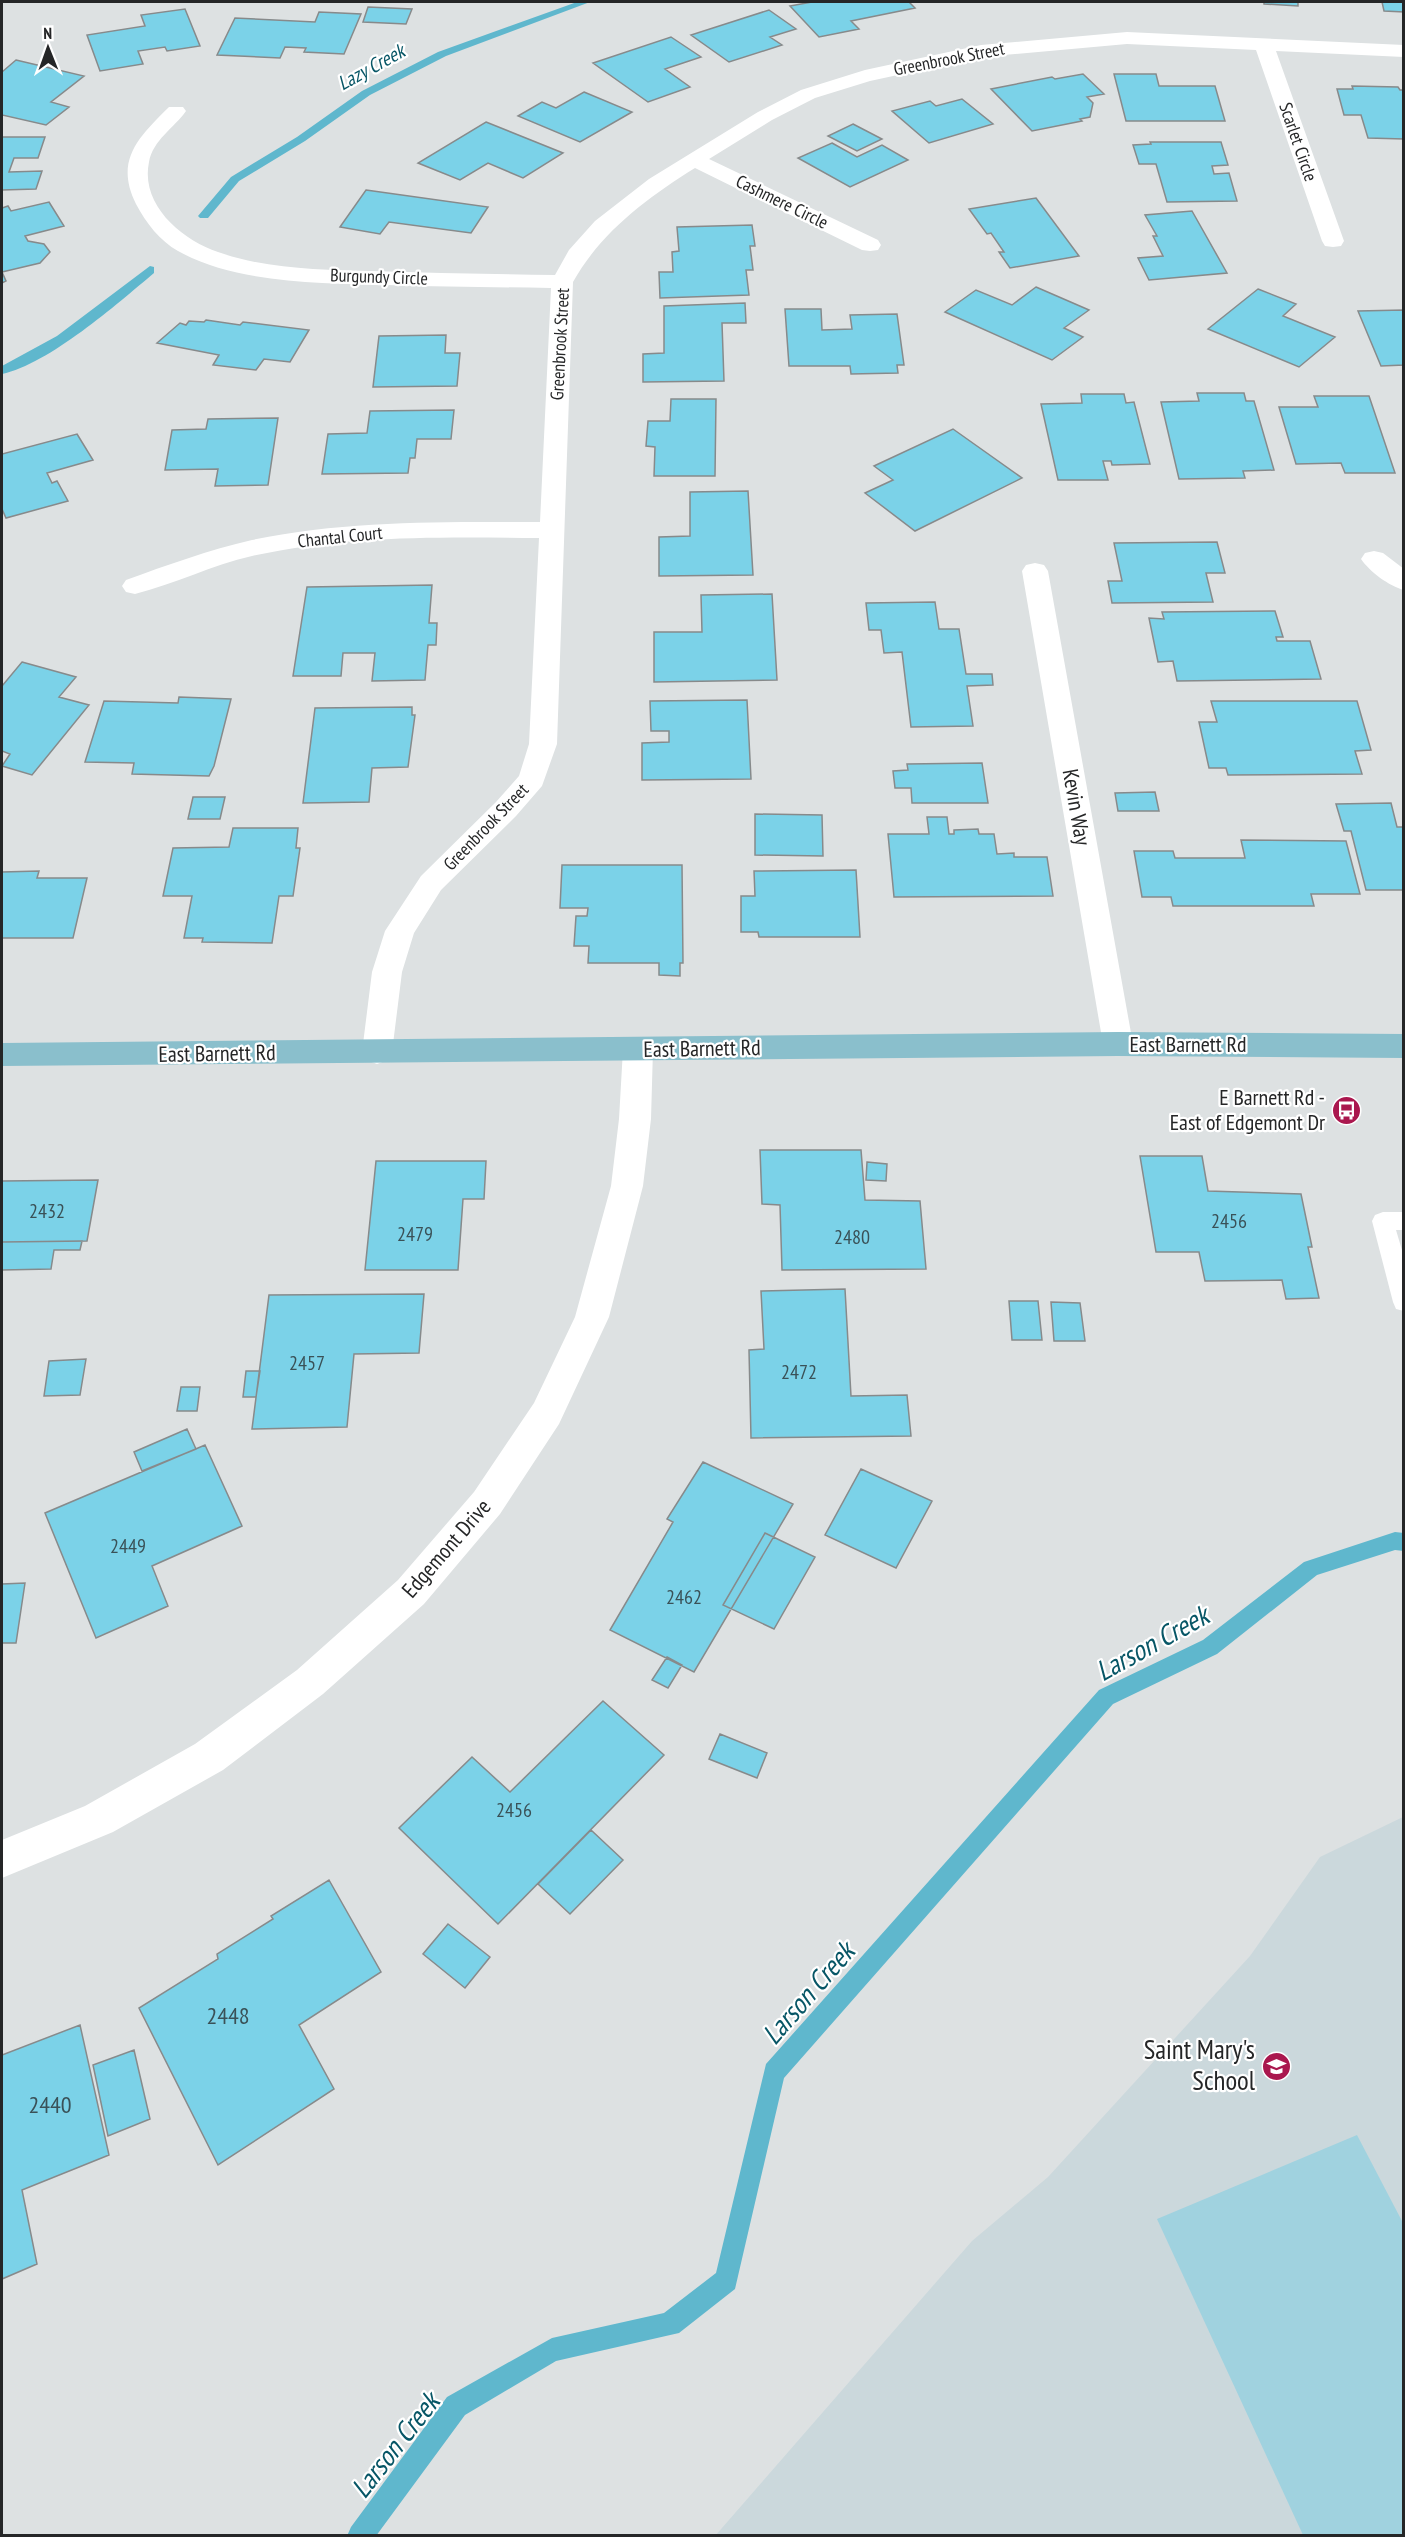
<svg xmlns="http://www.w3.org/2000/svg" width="1405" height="2537" viewBox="0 0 1405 2537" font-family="'PT Sans Narrow',sans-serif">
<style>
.built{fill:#cbd8dc}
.green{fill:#a0d2df}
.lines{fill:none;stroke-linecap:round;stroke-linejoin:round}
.stream{fill:#5fb7cd;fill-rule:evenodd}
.building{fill:#7bd2e8;stroke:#878a8b;stroke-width:1.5}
.lane{fill:#fff;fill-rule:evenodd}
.street{fill:#fff;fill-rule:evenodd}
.primary{fill:#8abfcc;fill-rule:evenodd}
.labels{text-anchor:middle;stroke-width:4.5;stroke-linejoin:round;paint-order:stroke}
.far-street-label{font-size:18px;fill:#252627;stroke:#fff}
.far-water-label{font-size:20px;font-style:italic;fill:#075666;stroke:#fff}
.number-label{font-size:20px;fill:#3a5157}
.street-label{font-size:22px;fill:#252627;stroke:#fff}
.poi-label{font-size:22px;fill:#252627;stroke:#fff;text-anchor:end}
.near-number-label{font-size:24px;fill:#3a5157}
.near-poi-label{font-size:27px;fill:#252627;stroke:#fff;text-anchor:end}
.near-water-label{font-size:28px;font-style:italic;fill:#075666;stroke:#fff}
</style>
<rect width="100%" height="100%" fill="#dde1e2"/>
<path class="built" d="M1403,1817V2535L715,2536L972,2241L1048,2177L1250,1956L1320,1857Z"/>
<path class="green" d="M1357,2135L1403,2223V2535H1303L1157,2219Z"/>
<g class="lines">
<path class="stream" d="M577,2H590L446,56L370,95L305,141L239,181L208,218H200L198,216L231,177L297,137L362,91L438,52Z
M150,266L154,267V273C117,304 49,364 2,374V366L57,336Z
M1395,1532L1404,1533V1551L1395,1550L1317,1575L1217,1654L1113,1704L784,2078L735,2289L679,2333L556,2361L465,2415L376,2536H347L351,2527L447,2397L552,2338L664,2313L716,2273L766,2064L1099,1690L1203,1640L1304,1562Z"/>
</g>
<path class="building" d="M812,2H909L915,8L851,21L859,29L819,37L790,6Z
M1264,2H1298V6L1264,4Z
M1382,2H1404V12L1384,11Z
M368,7L412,9L406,24L363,22Z
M185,9L200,46L167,51L165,47L138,51L143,64L100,71L87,35L145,26L141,15Z
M769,10L796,29L770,37L782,45L729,62L691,35Z
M319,12L361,14L344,54L304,52L306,48L285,47L280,58L217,55L235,18L315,22Z
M671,37L701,57L665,69L690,87L648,102L593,63Z
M16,60L84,76L51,102L69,107L46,125L2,115V72Z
M1083,74L1104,94L1087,97L1093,103L1090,117L1080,119L1082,121L1032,131L991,89L1052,77L1055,79Z
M1114,74H1156L1159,86H1215L1225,121H1126Z
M1352,86L1398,87L1400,90H1404V139L1368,138L1361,115H1344L1337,89H1353Z
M584,92L632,112L580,142L518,116L542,102L556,108Z
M962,99L993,124L929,143L892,111L930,101L936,106Z
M486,122L563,153L523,178L488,163L460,180L418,163Z
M853,124L882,139L857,151L828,136Z
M2,137H45L38,158H14L9,172L42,171L36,189L2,190Z
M1150,142H1221L1228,165L1212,166L1214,174L1229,173L1237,201L1167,202L1156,164H1139L1133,145L1151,144Z
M832,143L857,157L882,145L908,160L850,187L798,158Z
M366,190L488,207L471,233L389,222L380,234L340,227Z
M1036,198L1079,256L1010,268L999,252H1004L991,233L987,234L969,209Z
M49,202L64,226L25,236L28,241L44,244L50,252L40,263L2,272L6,281L2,283V208L8,206L11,211Z
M1192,211L1227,273L1149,280L1138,258L1163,256L1153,236H1157L1145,215Z
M752,225L755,246H750L753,270H746L749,295L660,298L659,272H673L672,252L679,251L677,227Z
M1036,287L1089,310L1064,328L1083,337L1052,360L945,312L976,290L1012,305Z
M1258,289L1296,304L1283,316L1335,337L1299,367L1208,329Z
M745,303L746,323H722L724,381L643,382V354L664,353V306Z
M785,309H821L822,330L852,329L850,315L897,314L904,365H897L898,373L851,374L850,366H789Z
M1404,310V365L1381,366L1358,311Z
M206,320L240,325L243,322L309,330L290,362L264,359L256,370L213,365L219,355L157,343L180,323L186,325L189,321L204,322Z
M446,335L445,353H460L457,386L373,387L379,336Z
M1197,393H1244L1246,401H1254L1274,470L1243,471L1245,478L1179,479L1161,402L1199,401Z
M1081,394H1124L1126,403L1134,402L1150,464L1112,465L1111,461H1103L1108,480H1058L1041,404L1082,403Z
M1314,396H1369L1395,473H1345L1341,463L1296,464L1279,407H1318Z
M671,399H716L715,476H654L655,447L646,446L648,421H670Z
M454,410L451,439H417L415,458H410L408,473L322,474L328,434L367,433L370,411Z
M278,418L268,485L215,486L218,469L165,470L172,430L206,429L208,419Z
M953,429L1022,478L915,531L865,493L893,480L874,466Z
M77,434L93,460L47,473L52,483L57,481L68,501L6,518L2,509V454Z
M748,491L753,575L659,576V537L690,536V492Z
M1217,542L1225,573H1206L1213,602L1112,603L1108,581H1122L1114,543Z
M432,585L429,623H437L436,645H428L425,680L372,681L375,653H343L341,676H293L307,587Z
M772,594L777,680L654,682V632H702L701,595Z
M935,602L939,629H959L966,674H992L993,685L967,686L973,726L911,727L902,652L884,653L881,630H869L866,603Z
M1275,611L1283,637H1276L1277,641H1310L1321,679L1177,681L1173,661L1158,662L1149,618L1164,619L1162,612Z
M22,662L76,677L59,697L89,705L32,775L2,766L10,754L2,751V686Z
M179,697L231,699L214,766L209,776L132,774L134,763L85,762L104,701L178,703Z
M747,700L751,779L642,780V743L669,742V731H651L650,701Z
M1211,701H1357L1371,750L1355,751L1362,774L1228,775L1226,768H1209L1199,722H1217Z
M412,707V715H415L408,767L372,768L369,802L303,803L315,708Z
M982,763L988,803H912L911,788H895L893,771L908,770L907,764Z
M1155,792L1159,811H1118L1115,793Z
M193,797H225L220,819H188Z
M1391,803L1397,827H1404V890H1366L1351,831H1344L1336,804Z
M755,814L822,815L823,856L755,855Z
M927,817H947L949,834H954V830L978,829L979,834H994L997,854L1014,853V857H1047L1053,896L894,897L888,834H929Z
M233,828H298L296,848H300L293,896H279L272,943L202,942L203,938H184L192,896H163L173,848L229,847Z
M1241,840L1346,841L1360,894H1311L1314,906H1173L1171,897H1142L1134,851H1173L1175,858H1245Z
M562,865H682L683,963H680V976L659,975V963H588L589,946H574L576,916H587L588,908H560Z
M856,870L860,937H759L758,932H741V896H755L754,871Z
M39,871L37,878H87L73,938H2V872Z
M760,1150H861L865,1200L920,1201L926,1269L782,1270L780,1205L762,1204Z
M1140,1156H1202L1208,1191L1301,1194L1312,1247H1308L1319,1298L1286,1299L1282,1280L1205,1281L1199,1252H1156Z
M376,1161H486L484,1199H463L458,1270H365Z
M867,1162L887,1164L886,1181L866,1180Z
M98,1180L87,1241L2,1242V1181Z
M82,1241L80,1250H54L51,1269L2,1270V1242Z
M845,1289L851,1396L907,1395L911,1436L751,1438L749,1350L764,1349L761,1291Z
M424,1294L419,1353L354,1354L347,1427L252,1429L269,1295Z
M1009,1301H1038L1042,1340H1012Z
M1051,1302L1080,1303L1085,1341H1054Z
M86,1359L80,1395L44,1396L49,1361Z
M246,1371H260L256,1397H243Z
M181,1387H200L197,1411H177Z
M187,1429L196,1449L142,1471L134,1452Z
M205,1445L242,1526L152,1566L168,1606L96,1638L45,1513Z
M703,1462L793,1504L694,1672L610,1630L673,1522L667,1519Z
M861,1469L932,1501L896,1568L825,1535Z
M765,1533L815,1557L774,1629L723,1605Z
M25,1583L16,1643H2V1584Z
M667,1657L682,1665L668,1688L652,1680Z
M603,1701L664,1755L498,1924L399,1828L472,1757L510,1792Z
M720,1734L767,1753L757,1778L709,1759Z
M591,1830L623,1860L570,1914L538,1884Z
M329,1880L381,1972L299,2025L334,2089L218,2165L139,2008L218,1959L217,1954L273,1919L271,1916Z
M448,1924L490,1957L465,1988L423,1954Z
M80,2025L109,2155L22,2190L37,2264L2,2279V2055Z
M134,2050L150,2119L108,2136L93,2065Z"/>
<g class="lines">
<path class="lane" d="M1383,1212H1404V1230H1396L1404,1257V1311L1396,1309L1393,1302L1372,1221L1375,1215Z"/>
<path class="street" d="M1127,32L1404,45V57L1276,51L1344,241L1341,246L1333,247L1325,246L1322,241L1256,50L1127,44L981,57L870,81L815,98L772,120L709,159L878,240L881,245L878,250L870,251L862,250L695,168C647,198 601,232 573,282L557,744L542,786L516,816L441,890L414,933L402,972L392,1052L388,1060L377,1064L366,1060L362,1052L372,972L385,931L421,876L496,802L519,776L529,744L539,538C443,537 346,535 252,556C212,565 175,584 135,594L126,592L122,586L126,580C167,565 209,550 252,540C347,520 444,522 540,522L551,288C496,287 442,287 387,285C322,283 237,284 178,251C160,241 146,223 136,204C114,160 139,137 169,107H183L186,111C174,128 153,140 149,162C140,205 182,240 218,252C266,269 321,270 372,271C433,273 494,274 555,275L569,250L595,221L649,179L758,112L801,90L865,70L981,45Z
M1374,551L1383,553L1404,569V590C1389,586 1370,572 1361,559L1365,553Z
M1035,563L1044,565L1048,571L1133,1044L1129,1052L1118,1056L1107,1052L1103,1044L1022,571L1026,565Z
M638,1037L649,1041L653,1049L651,1119L643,1186L609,1317L559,1424L500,1514L424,1604L323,1694L223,1770L113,1832L2,1878V1840L85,1806L195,1744L297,1670L398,1580L474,1492L534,1403L575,1317L611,1186L619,1119L623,1049L627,1041Z"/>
<path class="primary" d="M1118,1032L1404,1034V1058L1118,1056L2,1066V1043Z"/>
</g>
<defs>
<symbol id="bus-disc" viewBox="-11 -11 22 22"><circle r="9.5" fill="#aa174e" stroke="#fff"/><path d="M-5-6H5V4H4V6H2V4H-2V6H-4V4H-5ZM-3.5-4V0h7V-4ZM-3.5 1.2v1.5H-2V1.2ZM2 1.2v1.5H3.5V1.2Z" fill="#fff"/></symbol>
<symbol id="school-disc" viewBox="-11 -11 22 22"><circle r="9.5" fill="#aa174e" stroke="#fff"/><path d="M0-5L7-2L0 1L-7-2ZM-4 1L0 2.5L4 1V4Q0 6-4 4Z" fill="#fff"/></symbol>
</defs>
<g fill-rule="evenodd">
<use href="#bus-disc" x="1330" y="1094" width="33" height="33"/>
<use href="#school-disc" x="1260" y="2050" width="33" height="33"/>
</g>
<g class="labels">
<g class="far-street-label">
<text transform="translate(949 59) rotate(-11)" y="6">Greenbrook Street</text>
<text transform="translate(1298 142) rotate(71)" y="6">Scarlet Circle</text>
<text transform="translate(782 202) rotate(26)" y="6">Cashmere Circle</text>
<text transform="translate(379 277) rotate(2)" y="6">Burgundy Circle</text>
<text transform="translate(560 344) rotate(-87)" y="6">Greenbrook Street</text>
<text transform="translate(340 537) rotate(-6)" y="6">Chantal Court</text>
<text transform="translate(486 827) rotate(-46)" y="6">Greenbrook Street</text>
</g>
<g class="far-water-label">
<text transform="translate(371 67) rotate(-29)" y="7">Lazy Creek</text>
</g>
<g class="number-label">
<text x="47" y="1218">2432</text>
<text x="1229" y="1228">2456</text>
<text x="415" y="1241">2479</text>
<text x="852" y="1244">2480</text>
<text x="307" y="1370">2457</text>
<text x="799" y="1379">2472</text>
<text x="128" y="1553">2449</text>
<text x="684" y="1604">2462</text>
<text x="514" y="1817">2456</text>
</g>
<g class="street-label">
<text transform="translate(1077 807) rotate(80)" y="8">Kevin Way</text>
<text x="1188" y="1052">East Barnett Rd</text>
<text transform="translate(702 1048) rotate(-1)" y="8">East Barnett Rd</text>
<text transform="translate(217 1053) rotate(-1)" y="8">East Barnett Rd</text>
<text transform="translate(446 1548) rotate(-49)" y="8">Edgemont Drive</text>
</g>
<g class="poi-label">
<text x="1325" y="1105">E Barnett Rd -<tspan x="1325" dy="25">East of Edgemont Dr</tspan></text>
</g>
<g class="near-number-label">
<text x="228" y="2024">2448</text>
<text x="50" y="2113">2440</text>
</g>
<g class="near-poi-label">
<text x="1255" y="2059">Saint Mary's<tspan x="1255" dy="31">School</tspan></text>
</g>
<g class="near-water-label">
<text transform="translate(1152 1643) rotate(-29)" y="10">Larson Creek</text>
<text transform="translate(808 1993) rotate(-49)" y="10">Larson Creek</text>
<text transform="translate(395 2445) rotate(-52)" y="10">Larson Creek</text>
</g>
</g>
<rect width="1405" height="2537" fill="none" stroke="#252627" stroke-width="6"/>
<g transform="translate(48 48) rotate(359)" stroke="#ffffff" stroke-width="4.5" paint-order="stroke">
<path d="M0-4.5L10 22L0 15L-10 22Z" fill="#252627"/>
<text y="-9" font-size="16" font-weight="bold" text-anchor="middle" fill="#252627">N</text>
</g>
</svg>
